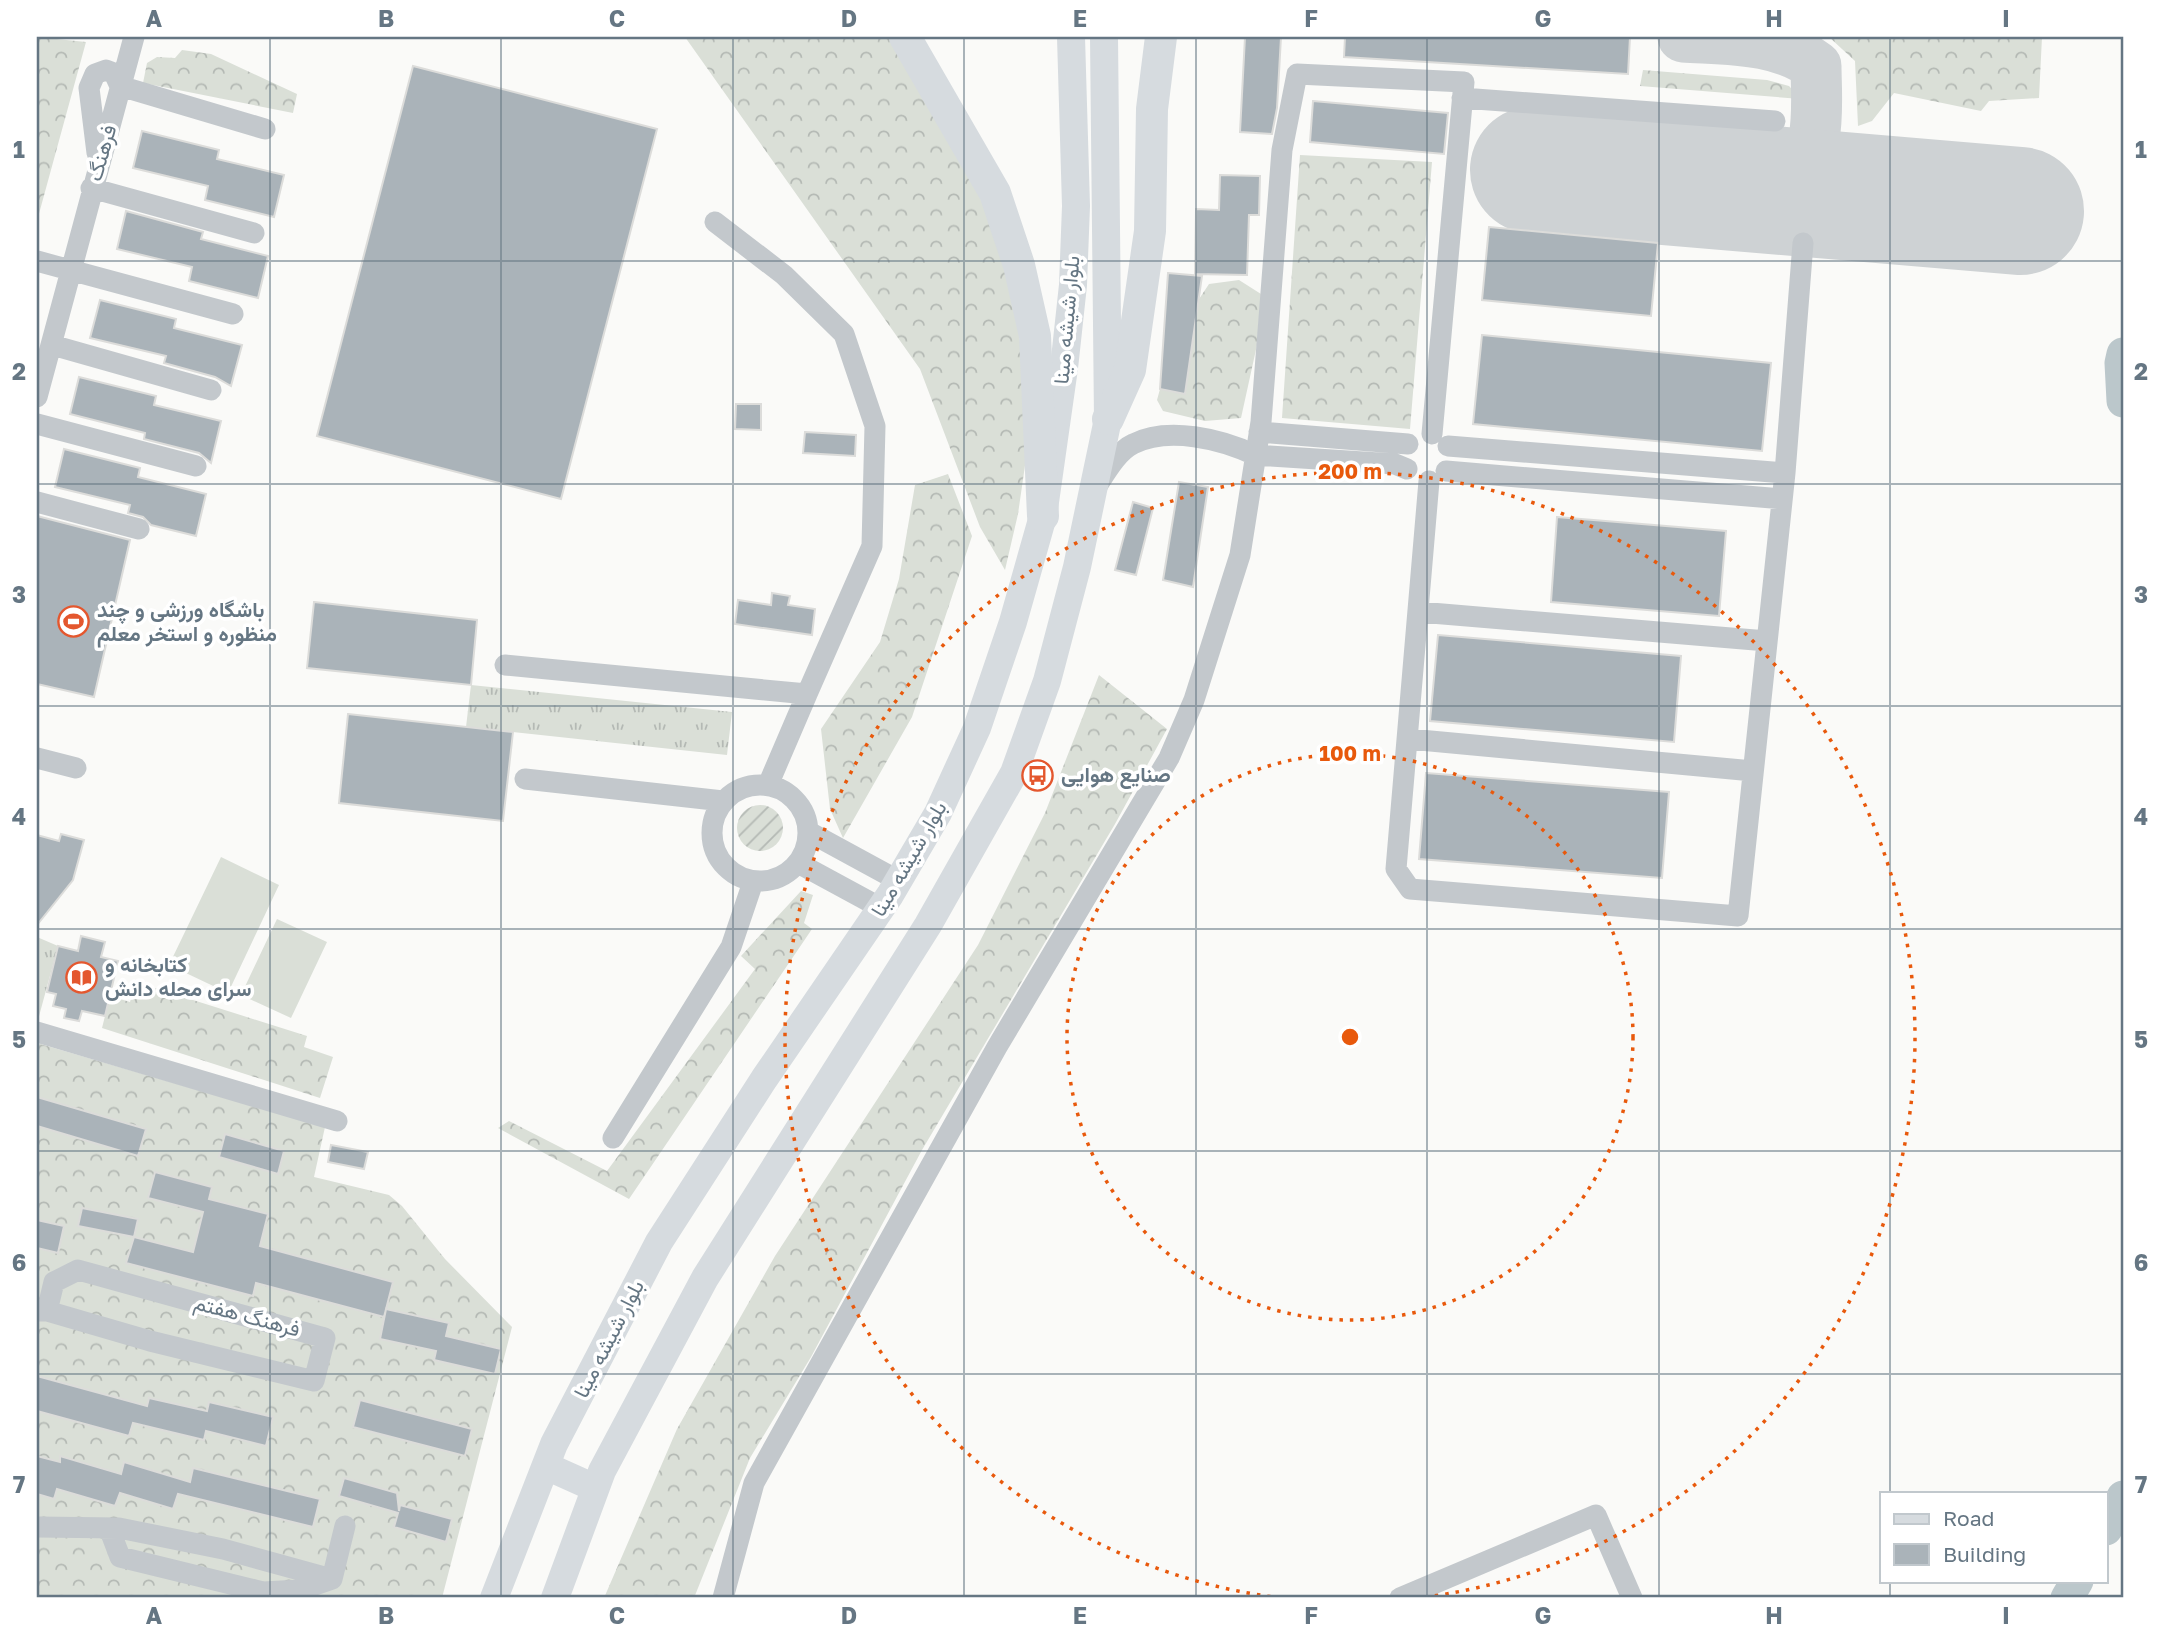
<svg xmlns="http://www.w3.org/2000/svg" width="2160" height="1635" viewBox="0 0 2160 1635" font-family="'Golos Text',Vazirmatn,sans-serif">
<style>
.grass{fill:url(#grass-tufts)}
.forest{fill:url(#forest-crowns)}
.garden{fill:url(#garden-furrows)}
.pitch{fill:#dadfd7}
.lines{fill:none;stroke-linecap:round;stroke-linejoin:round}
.river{stroke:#bbc7cb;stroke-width:33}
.taxiway{stroke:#ced2d4;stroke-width:51}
.runway{stroke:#ced2d4;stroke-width:128}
.building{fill:#aab3b9;stroke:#dcdcda;stroke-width:2}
.minor{stroke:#c3c8cc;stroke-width:21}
.major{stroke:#d6dbdf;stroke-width:28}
.highway{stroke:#d6dbdf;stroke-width:32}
.grid{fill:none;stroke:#657683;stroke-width:2;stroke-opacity:0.55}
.ring{fill:none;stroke:#e8590c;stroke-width:3.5;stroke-dasharray:3.5 7}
.labels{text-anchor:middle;stroke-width:7;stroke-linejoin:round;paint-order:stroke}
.street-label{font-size:21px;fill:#657683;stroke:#fff}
.poi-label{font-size:21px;font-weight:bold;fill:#657683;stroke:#fff;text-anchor:start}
.centre{fill:#e8590c;stroke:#fff;stroke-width:3.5}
.ring-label{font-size:21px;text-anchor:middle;font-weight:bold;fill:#e8590c;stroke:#fff;stroke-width:7;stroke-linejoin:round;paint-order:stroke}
.neatline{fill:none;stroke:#657683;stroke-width:2.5}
.grid-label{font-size:23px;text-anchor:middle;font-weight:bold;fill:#657683}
</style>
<defs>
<pattern id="grass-tufts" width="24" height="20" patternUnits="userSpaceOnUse" patternTransform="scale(1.75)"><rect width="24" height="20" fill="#dadfd7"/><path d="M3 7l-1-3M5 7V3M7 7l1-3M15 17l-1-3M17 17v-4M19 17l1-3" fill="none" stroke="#b4b9b4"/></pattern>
<pattern id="forest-crowns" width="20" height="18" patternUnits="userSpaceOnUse" patternTransform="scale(1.75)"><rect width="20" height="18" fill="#dadfd7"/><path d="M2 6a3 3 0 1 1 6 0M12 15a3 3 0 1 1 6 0" fill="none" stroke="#b4b9b4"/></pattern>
<pattern id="garden-furrows" width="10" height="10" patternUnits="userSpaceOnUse" patternTransform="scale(1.75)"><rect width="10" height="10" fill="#dadfd7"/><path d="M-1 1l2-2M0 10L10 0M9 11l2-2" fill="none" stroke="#b4b9b4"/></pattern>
</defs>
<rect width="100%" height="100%" fill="#fafaf8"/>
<path class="grass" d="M471,685L732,712L727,755L466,727Z
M37,937L58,946L38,1020L37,1019Z"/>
<path class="forest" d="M37,37L86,42L37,221Z
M685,37H892L954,138L1010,266L1031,424L1018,514L1005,570L980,527L920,369Z
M1829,37H2042L2039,98L1989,101L1981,111L1894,93L1872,121L1858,126L1855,61Z
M182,50L211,54L297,94L293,113L143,83L147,63L157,57L175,58Z
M1643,70L1767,80L1789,86L1801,99L1640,86Z
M1300,155L1432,162L1410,429L1282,418Z
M1239,280L1261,294L1257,345L1241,418L1205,421L1163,411L1157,400L1160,389L1185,394L1199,299L1209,284Z
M948,474L972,536L912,717L843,838L830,809L821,729L880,642L899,579L915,485Z
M1099,675L1167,729L1115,824L922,1150L811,1357L750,1458L694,1598H604L677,1429L775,1256L978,945L1045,813Z
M801,891L813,895L804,923L812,929L629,1199L498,1128L509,1121L607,1171L755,969L741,956Z
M136,982L307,1036L304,1047L333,1057L320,1098L102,1028L110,996L130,1002Z
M37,1043L325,1127L314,1177L389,1195L402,1206L445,1259L512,1327L442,1598H37Z"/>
<path class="garden" d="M737 828a23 23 0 1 1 46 0a23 23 0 1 1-46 0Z"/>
<path class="pitch" d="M221,857L279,885L228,993L169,965Z
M277,919L327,942L291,1018L241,995Z"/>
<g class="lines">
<path class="river" d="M2123,354L2121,363L2123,401
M2106,1529L2123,1497
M2067,1598L2077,1581"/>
<path class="taxiway" d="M1683,37C1729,40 1779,38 1816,66C1816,101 1824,161 1787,181C1780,185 1769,187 1761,189"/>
<path class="runway" d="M1534,170L2020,211"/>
</g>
<path class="building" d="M1245,37H1281L1277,108L1272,134L1240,132Z
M1345,37H1630L1628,74L1344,57Z
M413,66L657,129L561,499L317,436Z
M1313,101L1448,113L1444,154L1310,142Z
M142,131L219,150L217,159L284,175L274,217L205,200L208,186L133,168Z
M1220,175L1260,176L1259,215H1249L1247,275L1195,274L1196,209L1219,210Z
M126,211L203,232L201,239L268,256L258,298L189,281L192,267L117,249Z
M1489,227L1658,243L1651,316L1482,300Z
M1168,273L1202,276L1185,394L1160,389Z
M100,300L176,319L174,328L242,345L231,386L215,377L164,363L166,356L90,338Z
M1482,335L1771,363L1762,451L1473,424Z
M79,377L156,396L154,405L221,421L211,463L199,453L144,439L145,433L70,414Z
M736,404H761V430L735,429Z
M805,432L856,435L855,456L803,453Z
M64,449L140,468L138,477L206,494L196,536L151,525L143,517L128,513L130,505L55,487Z
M1179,482L1208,487L1193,587L1163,580Z
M1133,502L1153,508L1136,575L1115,570Z
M37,516L130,540L94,697L37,684Z
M1557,517L1726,531L1719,616L1551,602Z
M772,593L790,596L788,605L815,609L812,635L735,624L738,600L771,605Z
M314,602L477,620L471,685L307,668Z
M1438,635L1681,656L1674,742L1430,721Z
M348,714L513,732L503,821L339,803Z
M1426,773L1669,792L1662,878L1419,859Z
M61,834L84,840L73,880L37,925V835L59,841Z
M81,936L105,942L101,957L118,961L105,1016L82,1011L79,1021L64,1018L66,1009L53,1006L56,994L47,992L58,946L78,951Z
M37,1097L146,1129L138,1156L37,1126Z
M225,1134L284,1151L278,1174L219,1157Z
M331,1145L368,1152L364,1169L328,1162Z
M155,1172L212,1187L209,1199L268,1214L260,1246L393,1282L384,1317L256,1283L253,1296L126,1263L134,1237L193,1252L203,1212L148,1198Z
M82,1208L138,1219L134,1237L78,1226Z
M37,1220L64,1226L58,1253L37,1248Z
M386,1309L449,1323L446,1336L501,1349L495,1374L434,1360L436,1351L380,1339Z
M37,1376L147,1406L149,1398L207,1411L209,1402L273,1417L266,1446L206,1431L204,1440L133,1423L129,1436L37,1411Z
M360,1400L472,1429L465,1456L353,1427Z
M37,1456L60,1462V1456L121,1474L124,1462L190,1482L193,1468L320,1499L313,1527L178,1494L173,1509L120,1493L115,1506L57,1489L54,1499L37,1494Z
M344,1478L397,1493L399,1511L400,1505L452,1519L446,1542L394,1527L398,1513L339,1496Z"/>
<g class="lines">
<path class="minor" d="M1462,98L1775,121
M97,153L89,88L95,74L106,70L114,73L120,86L265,129
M91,188L254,233
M715,222L784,275L844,334L875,426L872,546L807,694
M37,261L233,314
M52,345L211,390
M37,397L134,37
M37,424L196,466
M1259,432L1408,444
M1448,446L1785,473
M1446,471L1782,499
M1429,481L1396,869L1410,889L1738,916L1785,473L1803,243
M1097,486C1106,472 1118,451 1133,444C1168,426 1221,439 1255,455L1395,464L1407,469
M37,502L139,529
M1419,612L1767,641
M505,665L807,694L768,785
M1409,739L1753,771
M37,758L76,768
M525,779L723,801
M712 833a48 48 0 1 1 96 0a48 48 0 1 1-96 0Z
M809,832L899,881
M798,863L881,908
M37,1032L337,1121
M613,1138L731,947L753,882
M37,1311H47L150,1341L314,1381L325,1338L78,1270L54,1282L47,1311
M37,1527L119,1528L223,1549L332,1579
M109,1528L120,1557L263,1592L300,1590L332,1579L345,1526
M723,1598L754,1483L997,1047L1169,758L1194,700L1240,555L1261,422L1282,150L1297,74L1464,82L1432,434
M1400,1598L1596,1515L1632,1598"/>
<path class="major" d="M546,1466L595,1488
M494,1598L554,1444L659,1242L764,1079L890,895L938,813L977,728L1013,622L1043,516L1064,368L1073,285L1076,206L1071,37
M555,1598L602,1471L705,1278L928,925L1014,773L1047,681L1077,567L1108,419L1104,37"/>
<path class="highway" d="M905,37L995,193L1019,265L1035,336L1043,516
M1108,419L1130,370L1150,231L1152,109L1161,37"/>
</g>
<path class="grid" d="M270,37V1598M501,37V1598M733,37V1598M964,37V1598M1196,37V1598M1427,37V1598M1659,37V1598M1890,37V1493M37,261H2123M37,484H2123M37,706H2123M37,929H2123M37,1151H2123M37,1374H2123M1890,1581V1598"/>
<g class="ring">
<circle cx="1350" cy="1037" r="283"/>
<path d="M1281 1598A565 565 0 1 1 1419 1598"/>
</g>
<defs>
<symbol id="stadium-ring" viewBox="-11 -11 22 22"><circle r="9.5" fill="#fff" stroke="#e4572e" stroke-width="1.5"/><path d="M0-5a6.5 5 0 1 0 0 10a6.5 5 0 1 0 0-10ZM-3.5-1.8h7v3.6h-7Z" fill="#e4572e"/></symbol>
<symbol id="bus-ring" viewBox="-11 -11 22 22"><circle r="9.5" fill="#fff" stroke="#e4572e" stroke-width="1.5"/><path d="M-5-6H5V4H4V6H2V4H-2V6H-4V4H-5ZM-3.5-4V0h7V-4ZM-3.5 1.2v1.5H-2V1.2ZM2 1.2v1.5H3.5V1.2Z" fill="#e4572e"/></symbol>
<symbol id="library-ring" viewBox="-11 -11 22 22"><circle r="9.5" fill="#fff" stroke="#e4572e" stroke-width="1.5"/><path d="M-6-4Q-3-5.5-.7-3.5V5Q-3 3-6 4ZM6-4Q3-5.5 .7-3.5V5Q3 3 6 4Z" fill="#e4572e"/></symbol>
</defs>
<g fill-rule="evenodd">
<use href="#stadium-ring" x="56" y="604" width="35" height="35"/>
<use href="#bus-ring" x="1020" y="758" width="35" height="35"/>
<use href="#library-ring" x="64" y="960" width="35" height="35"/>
</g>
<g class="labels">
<g class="street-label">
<text transform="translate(102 153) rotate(-74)" y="7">فرهنگ</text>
<text transform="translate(1067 320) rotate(-85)" y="7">بلوار شیشه مینا</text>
<text transform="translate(909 859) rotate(-60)" y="7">بلوار شیشه مینا</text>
<text transform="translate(247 1316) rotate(15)" y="7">فرهنگ هفتم</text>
<text transform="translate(609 1339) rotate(-63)" y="7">بلوار شیشه مینا</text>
</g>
<g class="poi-label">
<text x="97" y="617">باشگاه ورزشی و چند<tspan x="97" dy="24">منظوره و استخر معلم</tspan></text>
<text x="1061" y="782">صنایع هوایی</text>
<text x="105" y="972">کتابخانه و<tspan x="105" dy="24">سرای محله دانش</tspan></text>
</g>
</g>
<circle cx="1350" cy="1037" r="10" class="centre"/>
<g class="ring-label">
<text x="1350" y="479">200 m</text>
<text x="1350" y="761">100 m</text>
</g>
<rect width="2160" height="1635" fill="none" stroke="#ffffff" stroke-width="77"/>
<rect x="1880" y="1492" width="228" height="91" fill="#ffffff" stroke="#c1c8cd" stroke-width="2"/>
<rect x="1894" y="1514" width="35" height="10" fill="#d6dbdf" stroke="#c1c8cd" stroke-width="2"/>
<text x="1943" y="1526" font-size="21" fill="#657683">Road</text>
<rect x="1894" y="1544" width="35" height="21" fill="#aab3b9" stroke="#c1c8cd" stroke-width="2"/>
<text x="1943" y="1562" font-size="21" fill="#657683">Building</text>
<rect x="38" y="38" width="2084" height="1558" class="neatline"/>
<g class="grid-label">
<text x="154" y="27">A</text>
<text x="386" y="27">B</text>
<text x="617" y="27">C</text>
<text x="849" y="27">D</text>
<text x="1080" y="27">E</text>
<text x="1311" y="27">F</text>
<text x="1543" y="27">G</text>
<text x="1774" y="27">H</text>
<text x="2006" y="27">I</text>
<text x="19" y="158">1</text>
<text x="2141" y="158">1</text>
<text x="19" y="380">2</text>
<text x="2141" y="380">2</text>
<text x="19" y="603">3</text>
<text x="2141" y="603">3</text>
<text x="19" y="825">4</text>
<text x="2141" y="825">4</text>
<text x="19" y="1048">5</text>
<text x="2141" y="1048">5</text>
<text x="19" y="1271">6</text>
<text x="2141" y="1271">6</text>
<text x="19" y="1493">7</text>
<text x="2141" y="1493">7</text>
<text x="154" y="1624">A</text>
<text x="386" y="1624">B</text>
<text x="617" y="1624">C</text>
<text x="849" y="1624">D</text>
<text x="1080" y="1624">E</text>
<text x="1311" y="1624">F</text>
<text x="1543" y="1624">G</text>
<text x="1774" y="1624">H</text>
<text x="2006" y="1624">I</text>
</g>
</svg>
